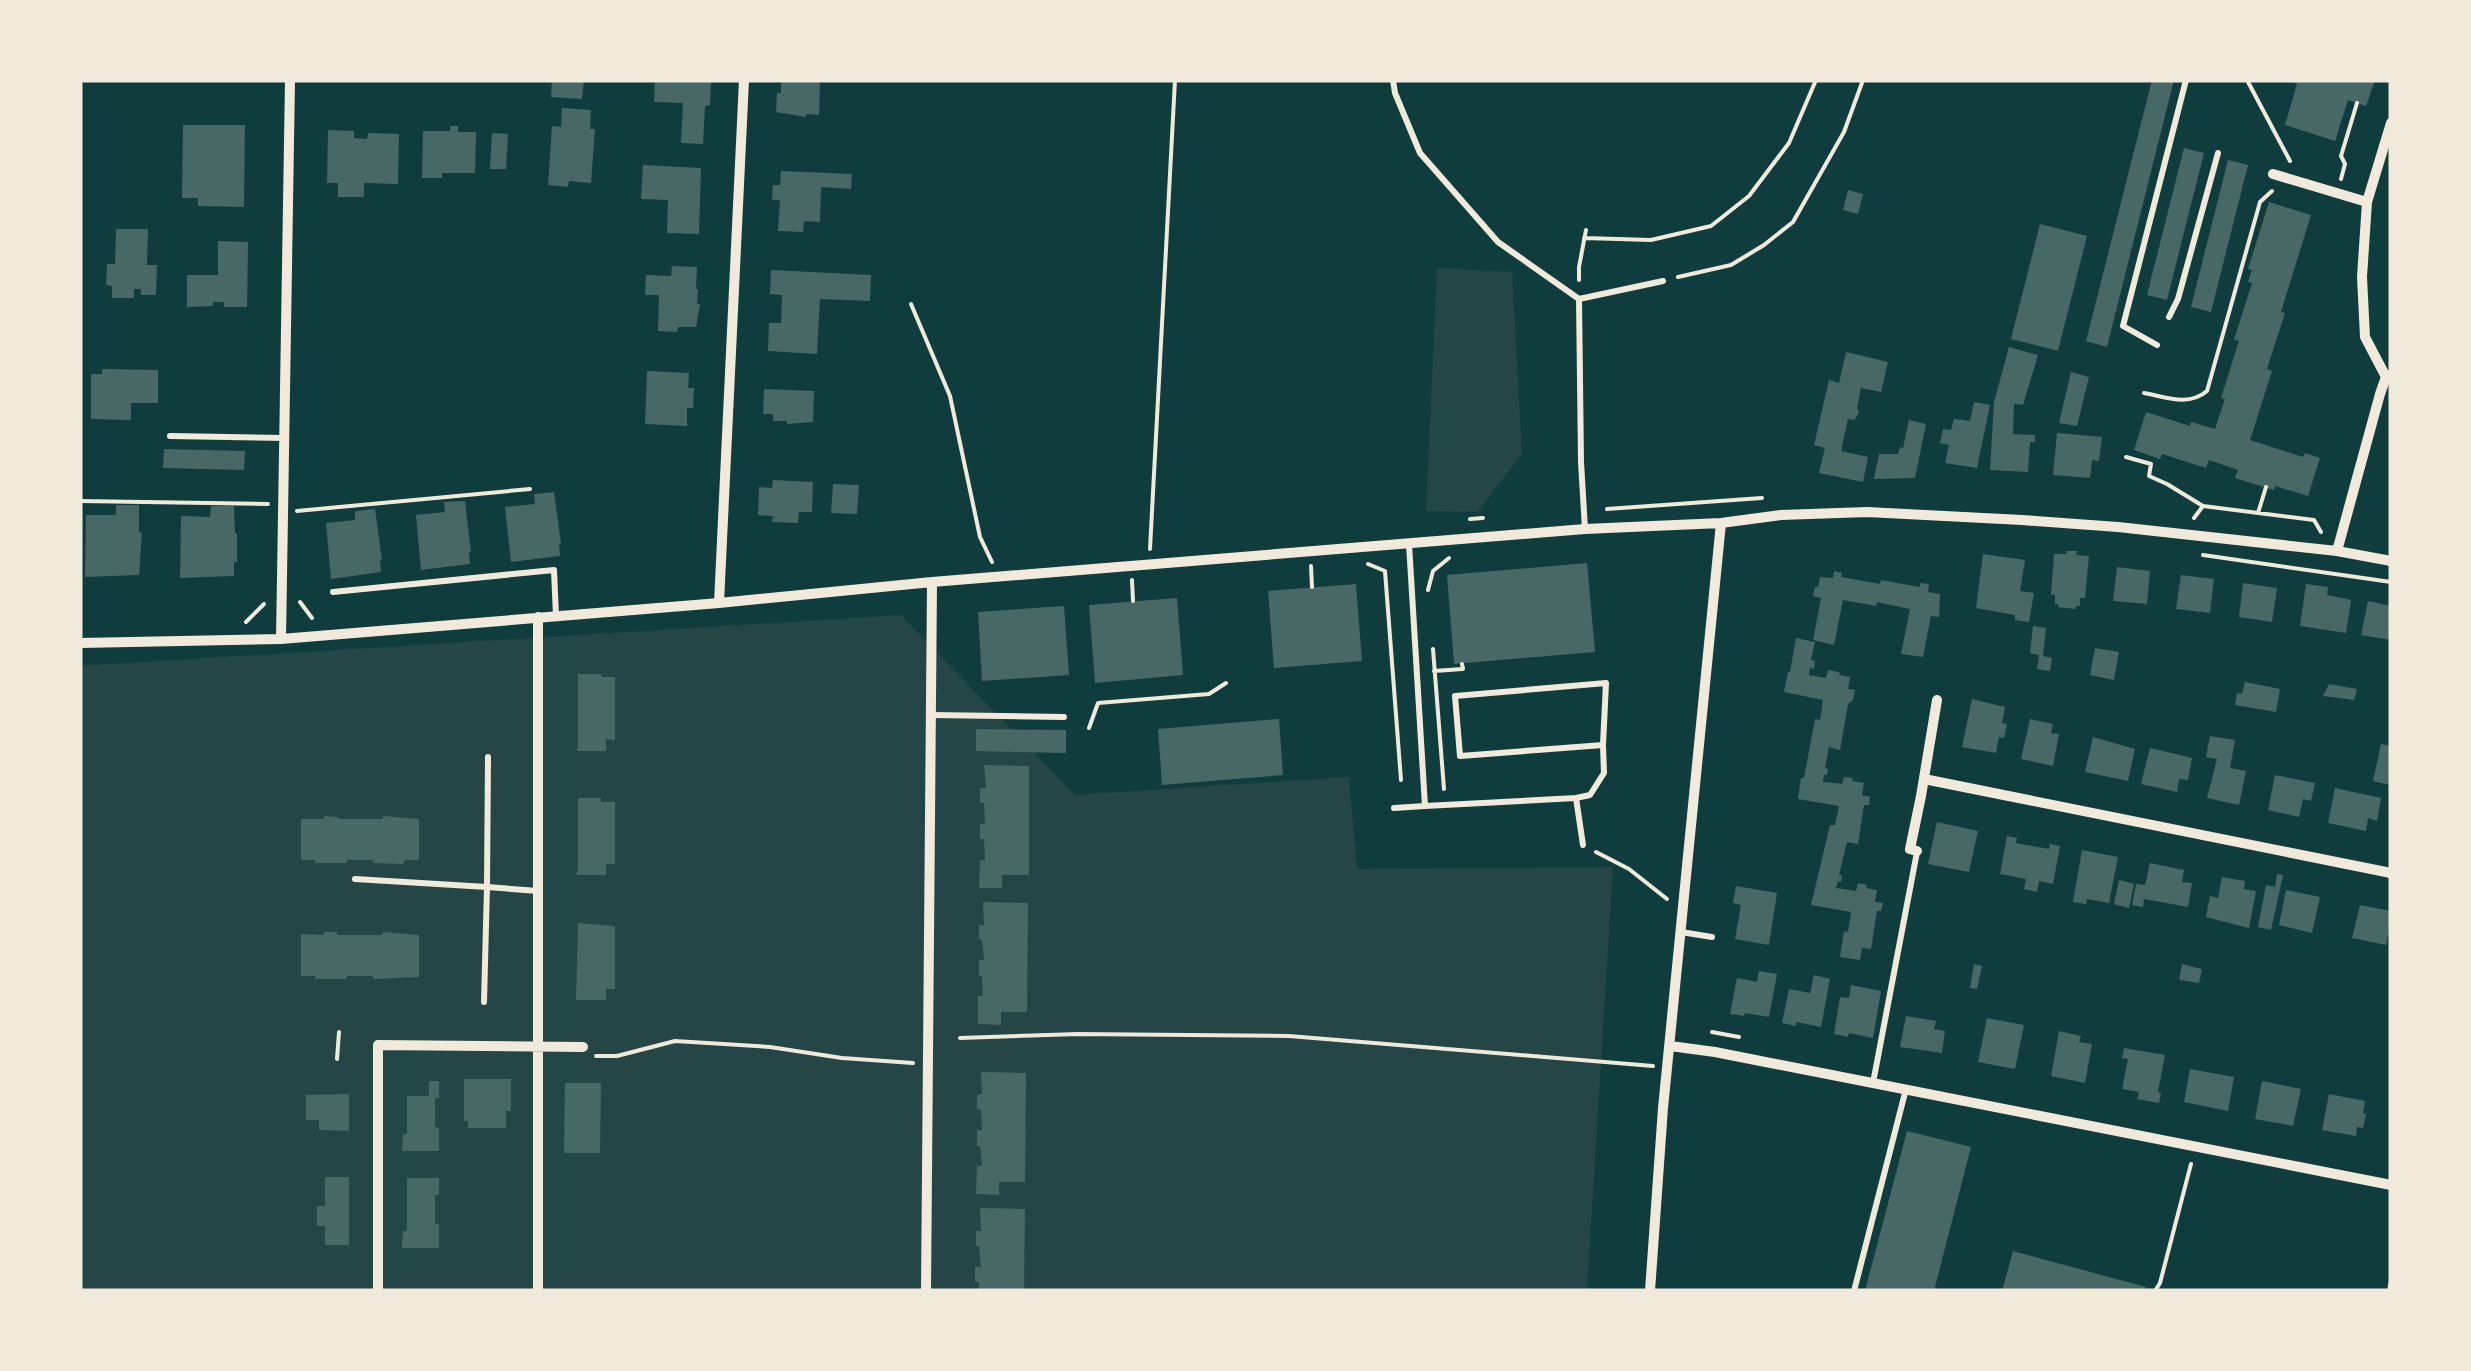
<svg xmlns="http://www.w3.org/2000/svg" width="2471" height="1371" viewBox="0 0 2471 1371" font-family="Inter,sans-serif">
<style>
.green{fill:#244646}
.building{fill:#486865}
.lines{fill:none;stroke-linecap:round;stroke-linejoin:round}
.path{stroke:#f1e9da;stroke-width:4}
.service{stroke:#f1e9da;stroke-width:6}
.minor{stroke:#f1e9da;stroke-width:10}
</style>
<rect width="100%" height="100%" fill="#0f3d3e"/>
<path class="green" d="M1437,268L1512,272L1522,454L1477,512L1426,511Z
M901,615L1075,795L1349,777L1357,869L1613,867L1587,1291H80V666Z"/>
<path class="building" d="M552,80H584L582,99L551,97Z
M655,80L711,82L710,105L705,106L703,144L681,143L683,103L654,102Z
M781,80H820L819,115L806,114V117L776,112L777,93H781Z
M2152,80H2174L2107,347L2086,341Z
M2287,80H2375L2366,106L2348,100L2335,141L2285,125L2297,84Z
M562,108L591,110L590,129H595L591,183L569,181L568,187L548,185L552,126L561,127Z
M183,125H245L244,207L198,206V198H182Z
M450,126H458V132H476L475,173H442V178H422L423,131H450Z
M328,130L354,131V138L367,139L368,133L399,134L398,184L364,183V197H338V183H327Z
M492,133L508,134L506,169H490Z
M2184,148L2204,153L2167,300L2147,295Z
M2228,160L2248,165L2211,312L2191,307Z
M643,165L701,168L699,234L667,233L668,200L641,199Z
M781,171L852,174L851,189L821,187L820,222L804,221L803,232L778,231L780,200H772L773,185H780Z
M1848,190L1863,194L1858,214L1843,210Z
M2269,202L2311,215L2281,312L2285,313L2267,369L2272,371L2250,440L2303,457L2305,453L2320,458L2308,496L2275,486L2274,490L2235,478L2238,470L2209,460L2206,468L2162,454L2160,459L2134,450L2146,412L2190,426L2191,422L2215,429L2225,399L2221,398L2239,341L2234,340L2252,283L2248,282L2252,270L2248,269Z
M2040,224L2087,236L2058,351L2011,339Z
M116,229H148L147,265H157L156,295H141V289H134V298H112V286L106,285L107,264H115Z
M218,241L248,242L247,307H224V302H213V306L187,307V275H218Z
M672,266L697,267L696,289H698L697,304H700L696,327H678L677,332L658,331L659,295H645L646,275L671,276Z
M771,270L871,275L870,301L820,299L817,354L768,351L769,323H781L782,295L770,294Z
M2009,347L2038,355L2023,405L2014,404L2013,434L2035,435V442H2030L2028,472L1990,470L1994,402Z
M1846,352L1888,362L1881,392L1861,388L1857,408L1859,413L1854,420L1848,419L1841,451L1868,457L1863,482L1819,473L1825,448L1814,445L1829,380L1839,383Z
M102,369L158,370V403H131V420L91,419V374H102Z
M647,371L689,373L688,388H694L693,408H687V426L645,424Z
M2071,372L2089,377L2077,426L2059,423Z
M764,389L814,391L813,422L787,424V421H773V414H763Z
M1974,402L1990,405L1977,468L1945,463L1949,445L1940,443L1943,429L1951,430L1954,419L1970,421Z
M1909,420L1926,424L1915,478L1874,479L1879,454H1898L1900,447L1903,448Z
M2057,433L2102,437L2099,461L2092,460L2090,478L2053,475Z
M164,449L245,451L244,470L163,468Z
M773,480L813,482L812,512H799L798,523L772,522L773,516L758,515L759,487L772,488Z
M833,484L859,485L857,514L831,513Z
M554,492L561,544H559L560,556L511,562L505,507L535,504L534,494Z
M465,501L471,552H469L470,564L421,570L416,515L445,512L444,502Z
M116,505H139V532L142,533L139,575L85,577L86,515H116Z
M211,506H234L235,533L237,534V562H234V576L180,578L181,516L210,517Z
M375,509L382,560H380L381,572L331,579L326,523L355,520V511Z
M2067,551H2077L2076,555L2089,556L2085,598H2080V606H2076V609L2058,607V604H2055V595H2051L2054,554H2066Z
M1983,554L2025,560L2020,591L2034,593L2029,622L2015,620V615L1976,608Z
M1587,563L1595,652L1454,664L1447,575Z
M2117,567L2150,571L2147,604L2113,601Z
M1834,571L1842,573L1841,577L1880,584L1881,580L1920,587V583L1929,584L1928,592L1940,594L1939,617L1931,616L1923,657L1901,654L1910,609L1877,602L1876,606L1843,600L1834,645L1813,640L1821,598L1813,596L1815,587H1818L1820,577L1833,578Z
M2181,575L2214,579L2210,613L2176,609Z
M2243,583L2277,588L2272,622L2239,617Z
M1356,584L1362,661L1274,668L1268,591Z
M2306,584L2328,587L2327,595L2351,600L2346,633L2300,626Z
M1177,598L1183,675L1095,683L1089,605Z
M2368,601L2391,606V640L2361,635Z
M1064,606L1069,675L982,681L978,612Z
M2033,626L2046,628L2043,656L2052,658L2050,671L2037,669L2039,655L2030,653Z
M1796,638L1815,642L1811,660L1815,661L1814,669L1810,668L1809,675L1826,678L1828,670L1839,672L1840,675L1850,677L1848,689L1855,690L1853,700L1848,704L1840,750L1829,747L1825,768L1828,769L1827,775H1824L1823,782L1842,784L1844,777L1853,778L1852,781L1864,783L1862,795L1870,797L1869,805H1864L1858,844L1847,842L1839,875H1842L1841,882L1838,881L1836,888L1856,891L1858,883L1867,885L1866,888L1877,890L1875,902L1883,903L1881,911H1877L1871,949L1862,948L1860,960L1840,957L1844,931L1848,932L1851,912L1811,905L1830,825H1835L1839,806L1798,799L1801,778H1804L1815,719L1820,720L1823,700L1784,692L1788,672H1790Z
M2095,648L2119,652L2114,680L2090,675Z
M578,674H601V677H615V740L606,739V751H577L578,746Z
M2245,682L2280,689L2276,712L2235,705L2237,693L2242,694Z
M2329,684L2357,689L2354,700L2323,696Z
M1972,699L2005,707L2002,723L2007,724L2004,738L1999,737L1996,753L1962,747Z
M1279,719L1283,775L1162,785L1158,729Z
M2030,719L2053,724L2051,733L2059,734L2053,766L2021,759Z
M976,729L1066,730V753L976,751Z
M2210,736L2235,740L2230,768L2246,771L2239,805L2207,798L2217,759L2206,757Z
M2093,737L2135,749L2128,781L2085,772Z
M2381,744L2391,746L2390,785L2373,781Z
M2150,748L2192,758L2188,780L2179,779L2177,792L2141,784Z
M984,765L1029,766V875H1002V888H979L980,860H985L984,839H980V824H985L984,803H980V788H986Z
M2275,775L2315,783L2311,801L2303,799L2299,817L2268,810Z
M2335,788L2381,798L2377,821L2368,818L2366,831L2328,823Z
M578,798H601V802H615V864H606V875H576L578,871Z
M324,816L337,817L340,819H383V816L419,819V860H405L403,864L373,863V860H347V863H315V860H301V819H324Z
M1937,822L1978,831L1969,872L1928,864Z
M2007,836L2017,838L2016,843L2049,849L2050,844L2060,846L2053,884L2039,881L2037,892L2024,889L2026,879L2000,874Z
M2082,850L2118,857L2109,903L2087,899L2086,904L2073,902Z
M2150,863L2184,870L2182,882L2192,883L2188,907L2144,899L2143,907L2132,905L2136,884L2145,885Z
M2277,874L2283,875L2271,930L2258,927L2266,885L2275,887Z
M2222,877L2245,881L2244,889L2256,891L2249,928L2206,917L2210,896L2218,898Z
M2119,880L2134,884L2129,908L2114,904Z
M1736,886L1777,893L1769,945L1735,939L1741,905L1733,903Z
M2286,890L2320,897L2312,933L2279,925Z
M983,902L1028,903L1027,1012H1001V1025L978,1024V996H983L982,976H979V960H984L982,940L979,939V925H984Z
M2360,905L2391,911V936L2388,935L2386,945L2352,938Z
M578,923L615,926V989H606V1000H576Z
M324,932H337V935H382L383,932L419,935V977L373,979V976H347L346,979H315V976H301V934L324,935Z
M1974,964L1982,966L1977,989L1970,988Z
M2182,964L2202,969L2199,983L2179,980Z
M1759,971L1777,974L1769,1017L1745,1013L1744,1016L1730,1014L1737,978L1757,982Z
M1814,975L1830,979L1821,1027L1796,1022V1026L1782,1023L1789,989L1810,993Z
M1851,985L1881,991L1873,1038L1849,1033L1848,1037L1834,1034L1840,997L1849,998Z
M1906,1016L1936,1021L1934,1029L1945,1031L1942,1053L1900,1047Z
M1987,1018L2024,1025L2015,1069L1978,1062Z
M2059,1031L2081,1036L2079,1042L2092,1044L2085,1083L2051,1076Z
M2124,1048L2165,1055L2158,1092L2161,1093L2159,1103L2137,1099L2139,1092L2122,1089L2128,1059L2122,1058Z
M2190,1069L2234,1077L2228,1111L2184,1102Z
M981,1072L1026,1073L1025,1182H999V1195L976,1194L977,1166H982L980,1146H977V1130H982L981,1110L977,1109V1095L982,1094Z
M464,1079H511V1111H506V1128H468V1121H464Z
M429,1081H439V1098H435V1127L439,1128V1151H402L403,1134H407V1096H429Z
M2262,1081L2301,1089L2293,1126L2255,1119Z
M565,1083H601L600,1153H564Z
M349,1094V1131L319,1130V1120H306V1095Z
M2329,1094L2365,1101L2363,1113L2366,1114L2363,1128L2357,1127L2356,1136L2322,1130Z
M1907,1131L1971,1147L1934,1291H1865Z
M325,1177H349V1245H325V1226H317V1206H325Z
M407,1178H439V1195H435V1224H439V1248H402L403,1231H407Z
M980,1208L1025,1209L1024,1291H979V1282H975V1267H981L979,1246H976V1231H981Z
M2013,1251L2146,1287L2145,1291H2002Z"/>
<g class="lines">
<path class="path" d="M2247,80L2290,161
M2341,179L2345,164L2341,156L2357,103
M1584,238L1651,240L1711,226L1749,196L1789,143L1816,80
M1678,277L1731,265L1764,245L1793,222L1844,132L1863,80
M1579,280V267L1586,230
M911,304L950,396L980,537L992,562
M2144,393C2166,397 2188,407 2207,391L2260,202L2272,191
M2126,457L2151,464L2149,476L2167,484L2203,506L2314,520L2321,532
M80,501L268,504
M1607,509L1762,498
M297,511L530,489
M2258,513L2266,487
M2194,518L2203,506
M1470,519L1483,518
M1150,549L1175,80
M2203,555L2391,582
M1368,564L1385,571L1401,780
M1311,566L1312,587
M1132,580L1133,601
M1428,590L1433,571L1449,558
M300,602L312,618
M246,622L264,604
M1433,649L1444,789
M1434,671L1463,669L1462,664
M1089,728L1098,703L1209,694L1226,683
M1596,852L1629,869L1667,899
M1712,1032L1739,1037
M960,1038L1078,1034L1289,1036L1653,1066
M596,1056H617L675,1041L770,1047L842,1058L913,1063
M337,1059L339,1032
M2155,1291L2160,1283L2191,1164
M2389,1291L2391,1281"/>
<path class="service" d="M1393,80L1395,93L1420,153L1498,242L1579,299
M2169,317L2178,299L2218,153
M2157,345L2123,326L2186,80
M170,436L284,438
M1585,529L1581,462L1579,299L1663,281
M1409,544L1425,806L1576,798L1590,795L1604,773L1603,745L1460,756L1455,696L1606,683L1603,745
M333,592L554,570L556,616
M932,715L1064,717
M488,757L487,887L538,891
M1576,798L1583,845
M1394,808L1425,806
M355,879L487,887L484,1002
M1681,932L1712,937
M1873,1083L1917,852
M1854,1291L1906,1089"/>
<path class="minor" d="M2273,174L2367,202
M2386,377L2365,337L2362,277L2367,202L2391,123
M2337,551L2380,394L2386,377L2390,375
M719,603L744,80
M538,617V1291
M281,639L290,80
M80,643L281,639L719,603L932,582L1585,529L1721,523L1781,515L1867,512L2022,520L2118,527L2337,551L2391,561
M1924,779L2391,873
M1917,851L1910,849L1921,796L1937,700
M1670,1046L1715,1052L2391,1185
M378,1291V1045L583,1047
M926,1291L932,582
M1650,1291L1663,1108L1721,523"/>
</g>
<rect width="2471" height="1371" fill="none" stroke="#f1e9da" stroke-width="165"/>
</svg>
